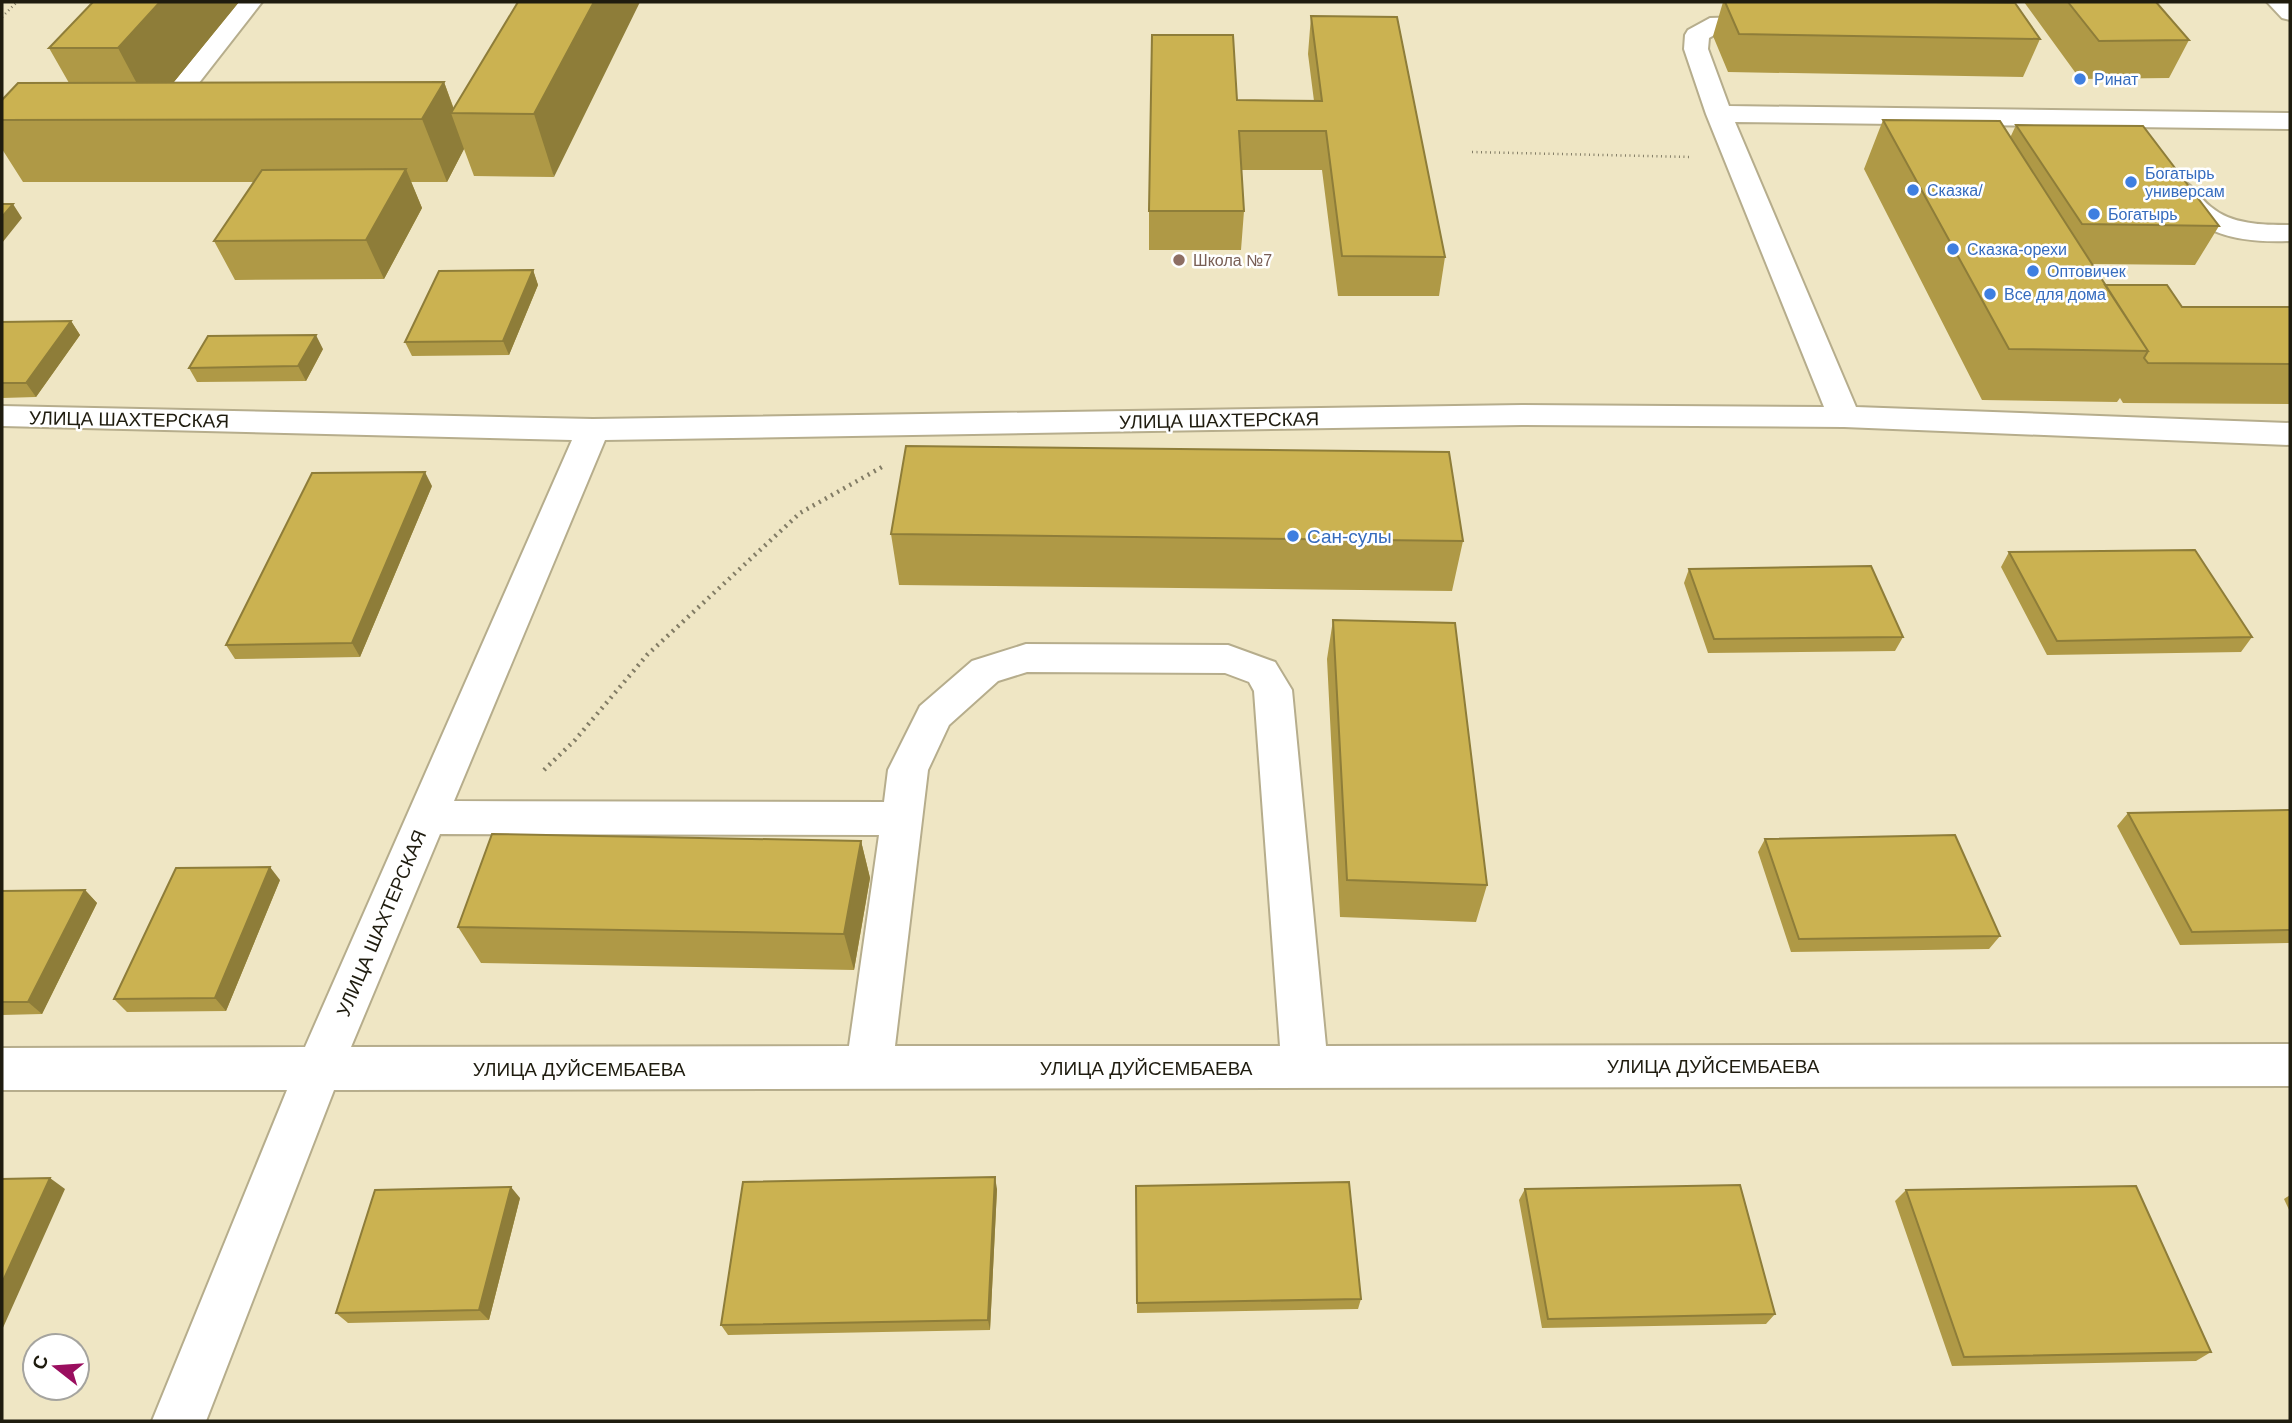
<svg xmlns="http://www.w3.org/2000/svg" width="2292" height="1423" viewBox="0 0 2292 1423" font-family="Arial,sans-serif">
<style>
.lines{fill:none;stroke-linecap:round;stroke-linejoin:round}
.minor-casing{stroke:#b6ad8c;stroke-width:4}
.path-far1{stroke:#827c65;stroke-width:2.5;stroke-dasharray:1 3.5;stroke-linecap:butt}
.path{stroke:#827c65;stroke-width:4.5;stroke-dasharray:2 5;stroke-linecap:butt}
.minor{fill:#fff;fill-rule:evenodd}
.wall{fill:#af9946}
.shaded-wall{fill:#8e7d39}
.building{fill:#cbb251;stroke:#8e7d39;stroke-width:2}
.shop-dot{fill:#3f7fe0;stroke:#fff;stroke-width:2.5}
.education-dot{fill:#8d6e63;stroke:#fff;stroke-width:2.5}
.labels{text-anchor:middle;stroke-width:5;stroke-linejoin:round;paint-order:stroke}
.far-shop-label{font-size:16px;fill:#366cbe;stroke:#fff;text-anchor:start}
.far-education-label{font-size:16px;fill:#785e54;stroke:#fff;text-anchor:start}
.street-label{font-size:19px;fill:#1f1c0f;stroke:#fff}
.shop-label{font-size:19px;fill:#366cbe;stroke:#fff;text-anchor:start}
</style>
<rect width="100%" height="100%" fill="#efe6c4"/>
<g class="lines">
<defs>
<path id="minor" d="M238,2H262L170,120L151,124L142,121L138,116L142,111L153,108Z
M1785,2H1809V11L1799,28L1723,30L1709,38L1708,49L1729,106L2290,113V129L1735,122L1856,407L2290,423V445L1844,427L1522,425L605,440L454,801L884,802L888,770L920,706L972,661L1026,644L1228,645L1275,662L1292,690L1326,1046L2290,1044V1086L334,1090L206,1421H152L287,1090H2V1048L305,1047L572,440L2,426V406L593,419L1522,405L1824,407L1706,114L1684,49L1685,35L1688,30L1710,18L1783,16ZM1027,672L1225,673L1249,682L1254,691L1280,1046H895L928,770L949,725L998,681ZM440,834L879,835L849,1046L351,1047Z
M2267,2H2290V20L2282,18Z
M2178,180C2193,183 2199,198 2211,207C2232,225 2264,225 2290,225V241C2236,243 2197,235 2164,188L2168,182Z"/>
</defs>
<use href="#minor" class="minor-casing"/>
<path class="path-far1" d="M2,17L17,2
M1472,152L1691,157"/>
<path class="path" d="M544,770L575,740L647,655L800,513L882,467"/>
<use href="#minor" class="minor"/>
</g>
<path class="wall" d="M93,2H239L173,83L444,82L454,109L518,2L554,177L474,176L464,149L447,182H411L422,208L384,279L235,280L214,241L254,182H23L2,149V100L69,83L49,48Z
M1723,2H1935L2040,39L2023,77L1728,72L1713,36Z
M2024,2H2156L2189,40L2169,78L2080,79Z
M1311,16L1445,257L1439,296H1338L1322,170H1241L1244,211L1241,250H1149V211L1237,100L1314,101L1308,54Z
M1883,120L2010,138L2016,125L2219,226L2195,265L2092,264L2105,285L2182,307H2290V404L2123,403L2120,398L2117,402L1982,400L1864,169Z
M533,270L538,285L509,355L412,356L405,342Z
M71,321L80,335L36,397L2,398V322Z
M323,349L306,381L197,382L189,368Z
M432,486L360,657L235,659L226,645Z
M891,534L1463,541L1452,591L899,585Z
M2009,552L2252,637L2241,652L2047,655L2001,567Z
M1689,569L1903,637L1895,651L1708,653L1684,583Z
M1333,620L1487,885L1476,922L1340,917L1327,659Z
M2290,810V943L2180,945L2117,826L2128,813Z
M1765,839L2000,936L1989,949L1791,952L1758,852Z
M861,841L870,878L854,970L481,963L458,927Z
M280,880L226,1011L127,1012L114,999Z
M85,890L97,903L42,1014L2,1015V891Z
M1136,1186L1361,1299L1358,1309L1137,1313Z
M997,1189L990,1330L728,1335L721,1325Z
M1525,1189L1775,1314L1766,1324L1542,1328L1519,1200Z
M1906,1190L2211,1352L2196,1361L1952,1366L1895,1201Z
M2290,1195V1212L2284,1199Z
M520,1198L489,1320L348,1323L336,1313Z"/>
<path class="shaded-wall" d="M160,2H239L151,110L118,48Z
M594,2H640L554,177L534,114Z
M444,82L455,113H451L464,149L447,182L422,119Z
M406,169L422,208L384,279L366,240Z
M13,204L22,218L2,243V217Z
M533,270L538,285L509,355L503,341Z
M71,321L80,335L36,397L26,383Z
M316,335L323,349L306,381L298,366Z
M425,472L432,486L360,657L352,643Z
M861,841L870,878L854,970L844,934Z
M270,867L280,880L226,1011L215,998Z
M85,890L97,903L42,1014L28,1002Z
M995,1177L997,1189L990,1330L988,1320Z
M50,1178L65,1189L2,1330V1283Z
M511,1187L520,1198L489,1320L479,1310Z"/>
<path class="building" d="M93,2H160L118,48H49Z
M518,2H594L534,114L451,113Z
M1725,2H1935L2015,3L2040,39L1739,34Z
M2068,2H2156L2189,40L2099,41Z
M1311,16L1397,17L1445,257L1342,256L1326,131H1239L1244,211H1149L1152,35H1233L1237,100L1322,101Z
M444,82L422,119L2,120V100L18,83Z
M1883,120L2000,121L2148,351L2009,349Z
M2016,125L2143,126L2219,226L2082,224Z
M406,169L366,240L214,241L262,170Z
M2,204H13L2,217Z
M533,270L503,341L405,342L439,271Z
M2105,285H2167L2182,307H2290V364L2148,363L2144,358L2148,351Z
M71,321L26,383H2V322Z
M316,335L298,366L189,368L208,336Z
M906,446L1449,452L1463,541L891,534Z
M425,472L352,643L226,645L312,473Z
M2195,550L2252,637L2057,641L2009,552Z
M1871,566L1903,637L1714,639L1689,569Z
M1333,620L1455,623L1487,885L1347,880Z
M2290,810V930L2192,932L2128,813Z
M492,834L861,841L844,934L458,927Z
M1955,835L2000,936L1799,939L1765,839Z
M270,867L215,998L114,999L176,868Z
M85,890L28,1002H2V891Z
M995,1177L988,1320L721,1325L743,1182Z
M50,1178L2,1283V1179Z
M1349,1182L1361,1299L1137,1303L1136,1186Z
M1740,1185L1775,1314L1548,1319L1525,1189Z
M2136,1186L2211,1352L1964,1357L1906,1190Z
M511,1187L479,1310L336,1313L375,1190Z"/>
<g class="shop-dot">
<circle cx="2080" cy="79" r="7"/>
<circle cx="2131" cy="182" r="7"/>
<circle cx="1913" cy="190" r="7"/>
<circle cx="2094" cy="214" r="7"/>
<circle cx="1953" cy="249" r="7"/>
<circle cx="2033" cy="271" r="7"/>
<circle cx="1990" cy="294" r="7"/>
<circle cx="1293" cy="536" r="7"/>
</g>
<circle class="education-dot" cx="1179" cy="260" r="7"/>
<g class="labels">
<g class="far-shop-label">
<text x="2094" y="85">Ринат</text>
<text x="2145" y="179">Богатырь<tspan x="2145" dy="18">универсам</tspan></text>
<text x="1927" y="196">Сказка/</text>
<text x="2108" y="220">Богатырь</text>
<text x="1967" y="255">Сказка-орехи</text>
<text x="2047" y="277">Оптовичек</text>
<text x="2004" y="300">Все для дома</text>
</g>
<g class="far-education-label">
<text x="1193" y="266">Школа №7</text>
</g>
<g class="street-label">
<text transform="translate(129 419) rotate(1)" y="7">УЛИЦА ШАХТЕРСКАЯ</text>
<text transform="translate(1219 420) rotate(-1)" y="7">УЛИЦА ШАХТЕРСКАЯ</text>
<text transform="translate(381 923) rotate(-67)" y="7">УЛИЦА ШАХТЕРСКАЯ</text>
<text x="1713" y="1073">УЛИЦА ДУЙСЕМБАЕВА</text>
<text x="1146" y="1075">УЛИЦА ДУЙСЕМБАЕВА</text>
<text x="579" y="1076">УЛИЦА ДУЙСЕМБАЕВА</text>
</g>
<g class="shop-label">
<text x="1307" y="543">Сан-сулы</text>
</g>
</g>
<rect width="2292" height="1423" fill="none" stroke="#1f1c0f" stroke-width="7"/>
<g transform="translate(56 1367) rotate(287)"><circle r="33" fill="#ffffff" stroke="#a5a49f" stroke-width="2"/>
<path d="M0-5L12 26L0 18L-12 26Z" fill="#9a0e5f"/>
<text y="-10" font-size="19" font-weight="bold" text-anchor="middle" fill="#1f1c0f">С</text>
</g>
</svg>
